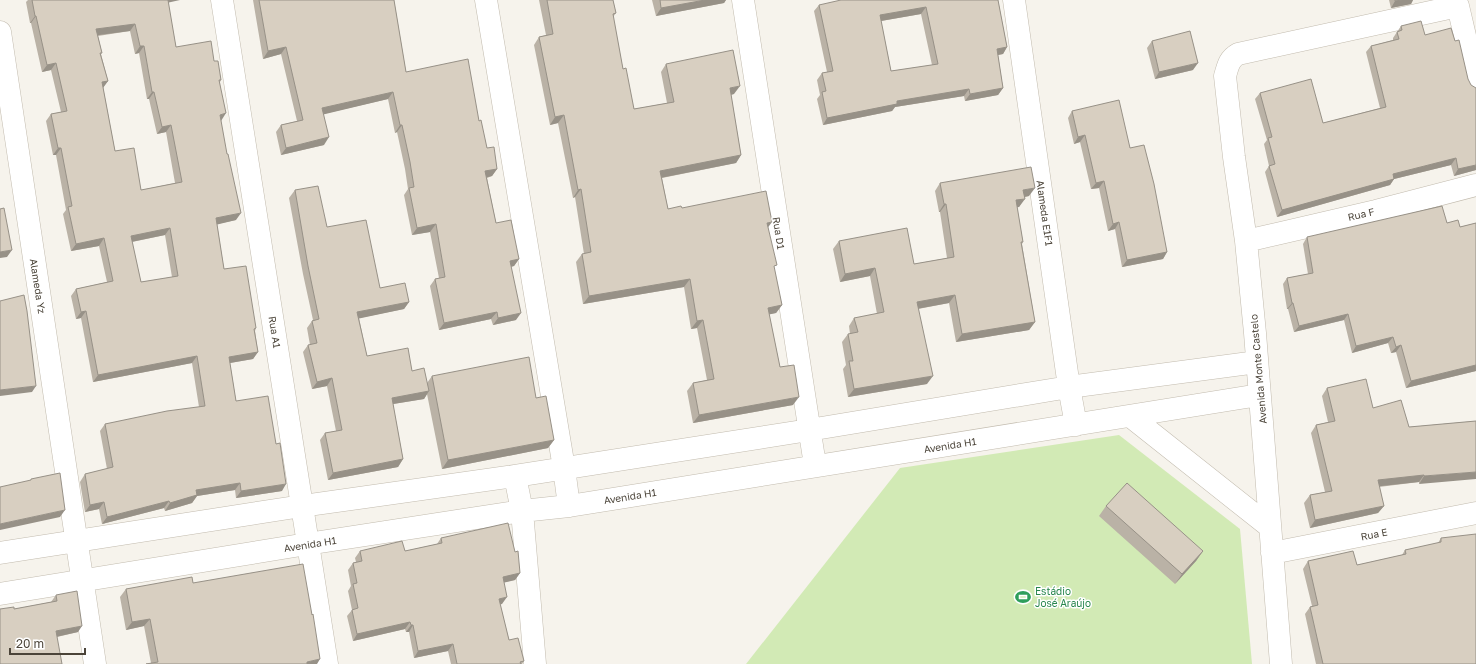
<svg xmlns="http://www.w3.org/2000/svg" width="1476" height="664" viewBox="0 0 1476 664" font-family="'Golos Text',sans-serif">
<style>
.green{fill:#d2eab5}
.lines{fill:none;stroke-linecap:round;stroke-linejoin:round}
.minor-casing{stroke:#c2bbae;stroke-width:23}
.minor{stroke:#fff;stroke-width:22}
.wall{fill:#bab2a6;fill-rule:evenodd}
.shaded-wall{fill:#979187}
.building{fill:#d8cfc1;stroke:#979187;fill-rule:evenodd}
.labels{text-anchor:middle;stroke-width:3;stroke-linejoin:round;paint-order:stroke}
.street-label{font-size:10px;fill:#4b4439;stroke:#fff}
.leisure-label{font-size:10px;fill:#27864d;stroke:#fff;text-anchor:start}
</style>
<rect width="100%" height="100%" fill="#f6f3ec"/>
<path class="green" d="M1119,435L1240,529L1252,664H746L900,468Z"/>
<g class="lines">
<defs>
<path id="minor" d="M222,0L327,664
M486,0L564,468L569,506
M743,0L815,465
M1014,0L1069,387L1076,425
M1455,0L1458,6L1476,83
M0,32L95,664
M1246,241L1376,211L1476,185
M1130,416L1270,527
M515,476L522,511L535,664
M0,553L302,506L515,476L809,430L1069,387L1257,362
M1272,553L1476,513
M0,594L307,544L522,511L569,506L1259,395
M1281,664L1255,333L1246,241L1234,157L1225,76C1228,66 1229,59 1238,54L1458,6"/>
</defs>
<use href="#minor" class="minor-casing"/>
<use href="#minor" class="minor"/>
</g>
<path class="wall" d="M28,0L168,2L176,47L214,61L221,80L220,82L221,121L236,220L217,224L224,269L256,328L255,331L258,352L253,359L230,363L236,401L282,491L236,498L235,490L197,496L192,503L165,511L164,508L102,524L99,509L85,512L80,482L85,474L107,469L100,431L105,424L199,407L192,363L93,382L81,318L76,319L71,296L76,289L107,282L99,246L71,251L63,214L66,210L56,155H53L46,121L51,114L61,112L51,70L42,72L31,23H30L26,2ZM130,31L135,54L139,53L147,99H149L157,134L166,132L175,183L141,190L115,151L103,87L108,81L101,54L102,53L98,36ZM165,235L172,277L141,282L132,242Z
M253,0H394L406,72L479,121L487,148L497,169L492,176L487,178L496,223L519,259L514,266L511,267L516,320L493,325L491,319L439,330L430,286L435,279L439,278L430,232L412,235L404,195L408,189L405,169L397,132L395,133L388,99L323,114L324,145L281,155L276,132L281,125L297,121L281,54L263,59Z
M539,0H613L616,13L613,17L623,69L634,109L667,103L661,72L666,64L734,94L731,95L741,155L736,163L662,178L668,209L682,208L768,227L774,269L782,305L776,313L769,314L780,367L793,405L693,423L687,391L693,383L707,380L697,328L691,329L684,287L583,304L576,262L582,254H584L575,197L573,198L558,123L550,125L534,45L539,37L546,35Z
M652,0H726L724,3L656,16Z
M998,0L1007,47L1003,54L998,55L1003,88L998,95L965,101L964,96L895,107L892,111L823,125L817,99L820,95L817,80L822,73L827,72L814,11L819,5ZM921,14L932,65L891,71L881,21Z
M1389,0H1414H1413L1411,4L1391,8Z
M1401,26L1425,35L1476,170L1454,176L1451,165L1394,179L1390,185L1277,217L1265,172L1269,166L1264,144L1267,140L1255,99L1260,93L1323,123L1380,108L1366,52L1371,46L1393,40V38Z
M1152,41L1193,70L1155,79L1147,48Z
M1072,111L1130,148L1167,252L1163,259L1122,267L1115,229L1108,231L1099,188L1091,189L1080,142L1074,144L1068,118Z
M940,183L1029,196L1025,197L1019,207H1017L1023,242L1022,244L1035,322L1029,330L956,342L949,303L918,309L927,384L848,397L843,369L846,365L842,342L848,334H850L849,326L854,318L877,314L870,276L840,282L833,249L839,241L914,264L947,258L940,212H939L935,191Z
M295,190L380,288L409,302L404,309L359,318L367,356L412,371L427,383L432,376L536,398L554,440L548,448L442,469L427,394L424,399L393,404L403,459L398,467L328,480L320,440L325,433L336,431L327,386L312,389L303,352L308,345H310L307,328L312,321L313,320L303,274L289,198Z
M1447,223L1460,227L1476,223V371L1406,388L1396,352L1391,353L1388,343L1352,353L1344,320L1294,332L1288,309H1287L1283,284L1287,278L1308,274L1303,244L1307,237Z
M1327,388L1373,408L1409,427L1476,421L1419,484V482L1379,487L1384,506L1378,513L1310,528L1304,503L1310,495L1325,492L1311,433L1316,425L1328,422L1322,396Z
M1106,506L1203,551L1196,561L1175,584L1099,516Z
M441,538L520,573L515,580L504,582L502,604H500L509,640L524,661L522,664H451L448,651L414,658L409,632H406L405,629L353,641L347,616L352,610L348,591L351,586L348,570L353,563L356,562L355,558L360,551H405L437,544Z
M1441,538L1476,664H1316L1305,614L1310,607L1312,606L1303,569L1308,561L1357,565L1402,555L1405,550L1438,543Z
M193,583L320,659L151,663L144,626L126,630L120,597L126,589Z
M56,595L78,632L57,637L14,609L51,602Z"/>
<path class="shaded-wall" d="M165,0H180L162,4Z
M705,0H726L724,3L656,16L661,8Z
M1402,0H1414H1413L1411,4L1391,8L1395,1Z
M926,7L921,14L875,22L880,15Z
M35,16H36L31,23H30Z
M135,24L130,31L91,36L96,29Z
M140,46H144L139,53L135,54Z
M286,47L281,54L263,59L268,51Z
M1007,47L1003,54L992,56L997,49Z
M56,63L51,70L42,72L47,65Z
M1198,63L1193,70L1155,79L1159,72Z
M108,81L103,88L102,82Z
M740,86L734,94L724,96L730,88Z
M1003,88L998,95L965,101L970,94Z
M969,89L964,96L895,107L892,111L823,125L827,118L897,101Z
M152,92H154L149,99H147Z
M393,92L388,99L317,116L322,108Z
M226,113L221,121L220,115Z
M564,115L558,123L550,125L555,117Z
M171,125L166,132L157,134L162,127Z
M400,125H402L397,132L395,133Z
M1085,135L1080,142L1074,144L1078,137Z
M329,137L324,145L281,155L286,148Z
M58,148H61L56,155H53Z
M741,155L736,163L655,179L660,171Z
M1456,158L1451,165L1394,179L1390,185L1277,217L1282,210L1393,174Z
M1476,165V170L1454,176L1458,169Z
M497,169L492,176L480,179L485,171Z
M1104,181L1099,188L1091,189L1096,183Z
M1035,188L1029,196L1018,198L1023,190Z
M581,189L575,197L573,198L578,190Z
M1025,199L1019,207L1011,208L1016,200Z
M944,204H946L940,212H939Z
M241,213L236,220L211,226L216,218Z
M772,222L766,230L767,223Z
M1119,222L1115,229L1108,231L1113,224Z
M436,224L430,232L412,235L417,228Z
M170,228L165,235L126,243L131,236Z
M104,238L99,246L71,251L76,244Z
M12,250L7,257L0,258V252Z
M1167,252L1163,259L1122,267L1127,260Z
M519,259L514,266L505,268L510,261Z
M875,268L870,276L840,282L845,274Z
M690,279L684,287L583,304L589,296Z
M955,295L949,303L911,310L917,302Z
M409,302L404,309L352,320L357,312Z
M1292,303H1293L1288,309H1287Z
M782,305L776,313L762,316L768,308Z
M86,311L81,318L76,319L81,312Z
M497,312L491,319L439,330L444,323Z
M521,313L516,320L493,325L498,318Z
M1348,314L1344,320L1294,332L1299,326Z
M703,320L697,328L691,329L697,321Z
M1035,322L1029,330L956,342L962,334Z
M1393,337L1388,343L1352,353L1356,346Z
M1401,345L1396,352L1391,353L1396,347Z
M258,352L253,359L224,364L229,357Z
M197,356L192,363L93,382L98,375Z
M1476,365V371L1406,388L1411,381Z
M933,376L927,384L848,397L854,389Z
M332,378L327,386L312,389L317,382Z
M36,386L32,392L0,396V390Z
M429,391L424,399L387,405L392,398Z
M799,397L793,405L693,423L699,415Z
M554,440L548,448L442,469L448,460Z
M403,459L398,467L328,480L333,473Z
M1476,472V479L1419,484L1424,476Z
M1424,475L1419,482L1372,487L1378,480Z
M240,483L235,490L197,496L192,503L165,511L170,503L196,490Z
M286,484L282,491L236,498L241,491Z
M169,501L164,508L102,524L107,517Z
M104,502L99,509L85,512L90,505Z
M1384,506L1378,513L1310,528L1315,520Z
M65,510L60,517L0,530V524Z
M1203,551L1196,561L1175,584L1182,574Z
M520,573L515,580L498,584L503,577Z
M507,597L502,604L494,606L499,599Z
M150,619L144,626L126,630L132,622Z
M410,622L405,629L353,641L357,634Z
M411,625H413L409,632H406Z
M82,626L78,632L51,638L56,631Z
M453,644L448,651L414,658L418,651Z
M320,659L317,664H305L307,662Z"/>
<path class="building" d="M32,0H168L176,47L211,41L214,61H218L221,80H219L226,113L220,115L227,154H228L241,213L216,218L224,269L246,266L256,328L254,329L258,352L229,357L236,401L268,396L276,444L280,443L286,484L241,491L240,483L196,490L197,495L170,503L169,501L107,517L104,502L90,505L85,474L113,467L105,424L167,411L205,406L197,356L98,375L86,311L81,312L76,289L113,281L104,238L76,244L68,207L72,206L61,148H58L51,114L67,111L56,63L47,65L36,16H35ZM135,24L140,46H144L152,92H154L162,127L171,125L182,182L141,190L134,148L115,151L102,82L108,81L100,53H102L96,29ZM170,228L178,276L141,282L131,236Z
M259,0H394L406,72L468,59L479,121L481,120L487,148L494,147L497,169L485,171L496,223L511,220L519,259L510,261L521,313L498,318L497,312L444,323L435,279L445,277L436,224L417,228L409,188L414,187L410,162L402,125H400L393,92L322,108L329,137L286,148L281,125L303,120L286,47L268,51Z
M547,0H613L616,13L613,14L623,69L626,68L634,109L674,102L666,64L733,50L740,86L730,88L741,155L660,171L668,209L681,206L682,208L766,191L772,222L767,223L777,265L774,266L782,305L768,308L780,367L794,365L799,397L699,415L693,383L714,379L703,320L697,321L690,279L589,296L582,254L591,252L581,189L578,190L564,115L555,117L539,37L553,34Z
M660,0H705L661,8Z
M841,0H998L1007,47L997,49L1003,88L970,94L969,89L897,101V104L827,118L822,92L826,91L822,73L833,71L819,5ZM926,7L938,64L891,71L880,15Z
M1395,0H1402L1395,1Z
M1421,21L1425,35L1451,28L1455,41L1459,40L1468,79L1471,85L1476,88V165L1458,169L1456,158L1393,174L1394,179L1282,210L1269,166L1275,164L1268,138L1272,137L1260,93L1311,79L1323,123L1386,107L1371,46L1399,39L1397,32L1402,30L1401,26Z
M1190,31L1198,63L1159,72L1152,41Z
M1119,100L1130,148L1144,145L1154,184L1167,252L1127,260L1119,222L1113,224L1104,181L1096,183L1085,135L1078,137L1072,111Z
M1031,167L1035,188L1023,190L1025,199L1016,200L1023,242H1021L1035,322L962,334L955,295L917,302L933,376L854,389L849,361H853L848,334L858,332L854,318L884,312L875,268L845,274L839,241L907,228L914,264L954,257L946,204H944L940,183Z
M318,186L327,227L366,220L380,288L405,283L409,302L357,312L367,356L408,348L412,371L424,368L429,391L392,398L403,459L333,473L325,433L342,430L332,378L317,382L308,345L317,343L312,321L319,319L308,266L295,190Z
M1442,206L1447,223L1458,220L1460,227L1476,223V365L1411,381L1401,345L1396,347L1393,337L1356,346L1348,314L1299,326L1293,303H1292L1287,278L1313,273L1307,237Z
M4,208L12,250L0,252V209Z
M24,295L27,311L36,386L0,390V301Z
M529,357L536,398L546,396L554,440L448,460L432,376Z
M1366,379L1373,408L1401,400L1409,427L1476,421V472L1424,476V475L1378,480L1384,506L1315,520L1310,495L1332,491L1316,425L1335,421L1327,388Z
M60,473L65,510L0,524V487L31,480V479Z
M1127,483L1203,551L1182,574L1106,506Z
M508,523L515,552L518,551L520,573L503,577L507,597L499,599L509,640L518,638L524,661L520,662L521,664H457L453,644L418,651L413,625H411L410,622L357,634L352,610L358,608L353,584L357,583L353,563L362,561L360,551L402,541L405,551L442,543L441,538Z
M1476,534V664H1323L1310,607L1318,605L1308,561L1353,551L1357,565L1406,554L1405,550L1441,542V538Z
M303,564L312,615L313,614L320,659L307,662V664H146L158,662L150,619L132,622L126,589L192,577L193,583Z
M77,591L82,626L56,631L62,664H0V609L14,607V609L57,601L56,595Z"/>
<defs>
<symbol id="stadium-bare" viewBox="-9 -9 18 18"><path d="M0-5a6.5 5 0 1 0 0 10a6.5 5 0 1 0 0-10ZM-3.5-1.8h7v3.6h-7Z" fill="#2e9e5b" stroke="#fff" stroke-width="2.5" paint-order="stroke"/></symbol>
</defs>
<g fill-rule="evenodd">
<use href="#stadium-bare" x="1012" y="586" width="22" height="22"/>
</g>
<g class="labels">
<g class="street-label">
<text transform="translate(1045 213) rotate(82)" y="4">Alameda E1F1</text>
<text transform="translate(1361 214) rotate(-13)" y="4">Rua F</text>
<text transform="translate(779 233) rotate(81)" y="4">Rua D1</text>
<text transform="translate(38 286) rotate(81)" y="4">Alameda Yz</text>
<text transform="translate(275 332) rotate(81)" y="4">Rua A1</text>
<text transform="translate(1258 369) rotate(-95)" y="4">Avenida Monte Castelo</text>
<text transform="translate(950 445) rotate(-9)" y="4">Avenida H1</text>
<text transform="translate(630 496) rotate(-9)" y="4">Avenida H1</text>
<text transform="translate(1374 534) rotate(-11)" y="4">Rua E</text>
<text transform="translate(310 544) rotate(-9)" y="4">Avenida H1</text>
</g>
<g class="leisure-label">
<text x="1035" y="595">Estádio<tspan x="1035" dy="12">José Araújo</tspan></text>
</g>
</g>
<path d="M10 648v6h75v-6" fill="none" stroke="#4b4439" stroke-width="2"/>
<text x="16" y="648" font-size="12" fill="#4b4439" stroke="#ffffff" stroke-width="3" paint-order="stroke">20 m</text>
</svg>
